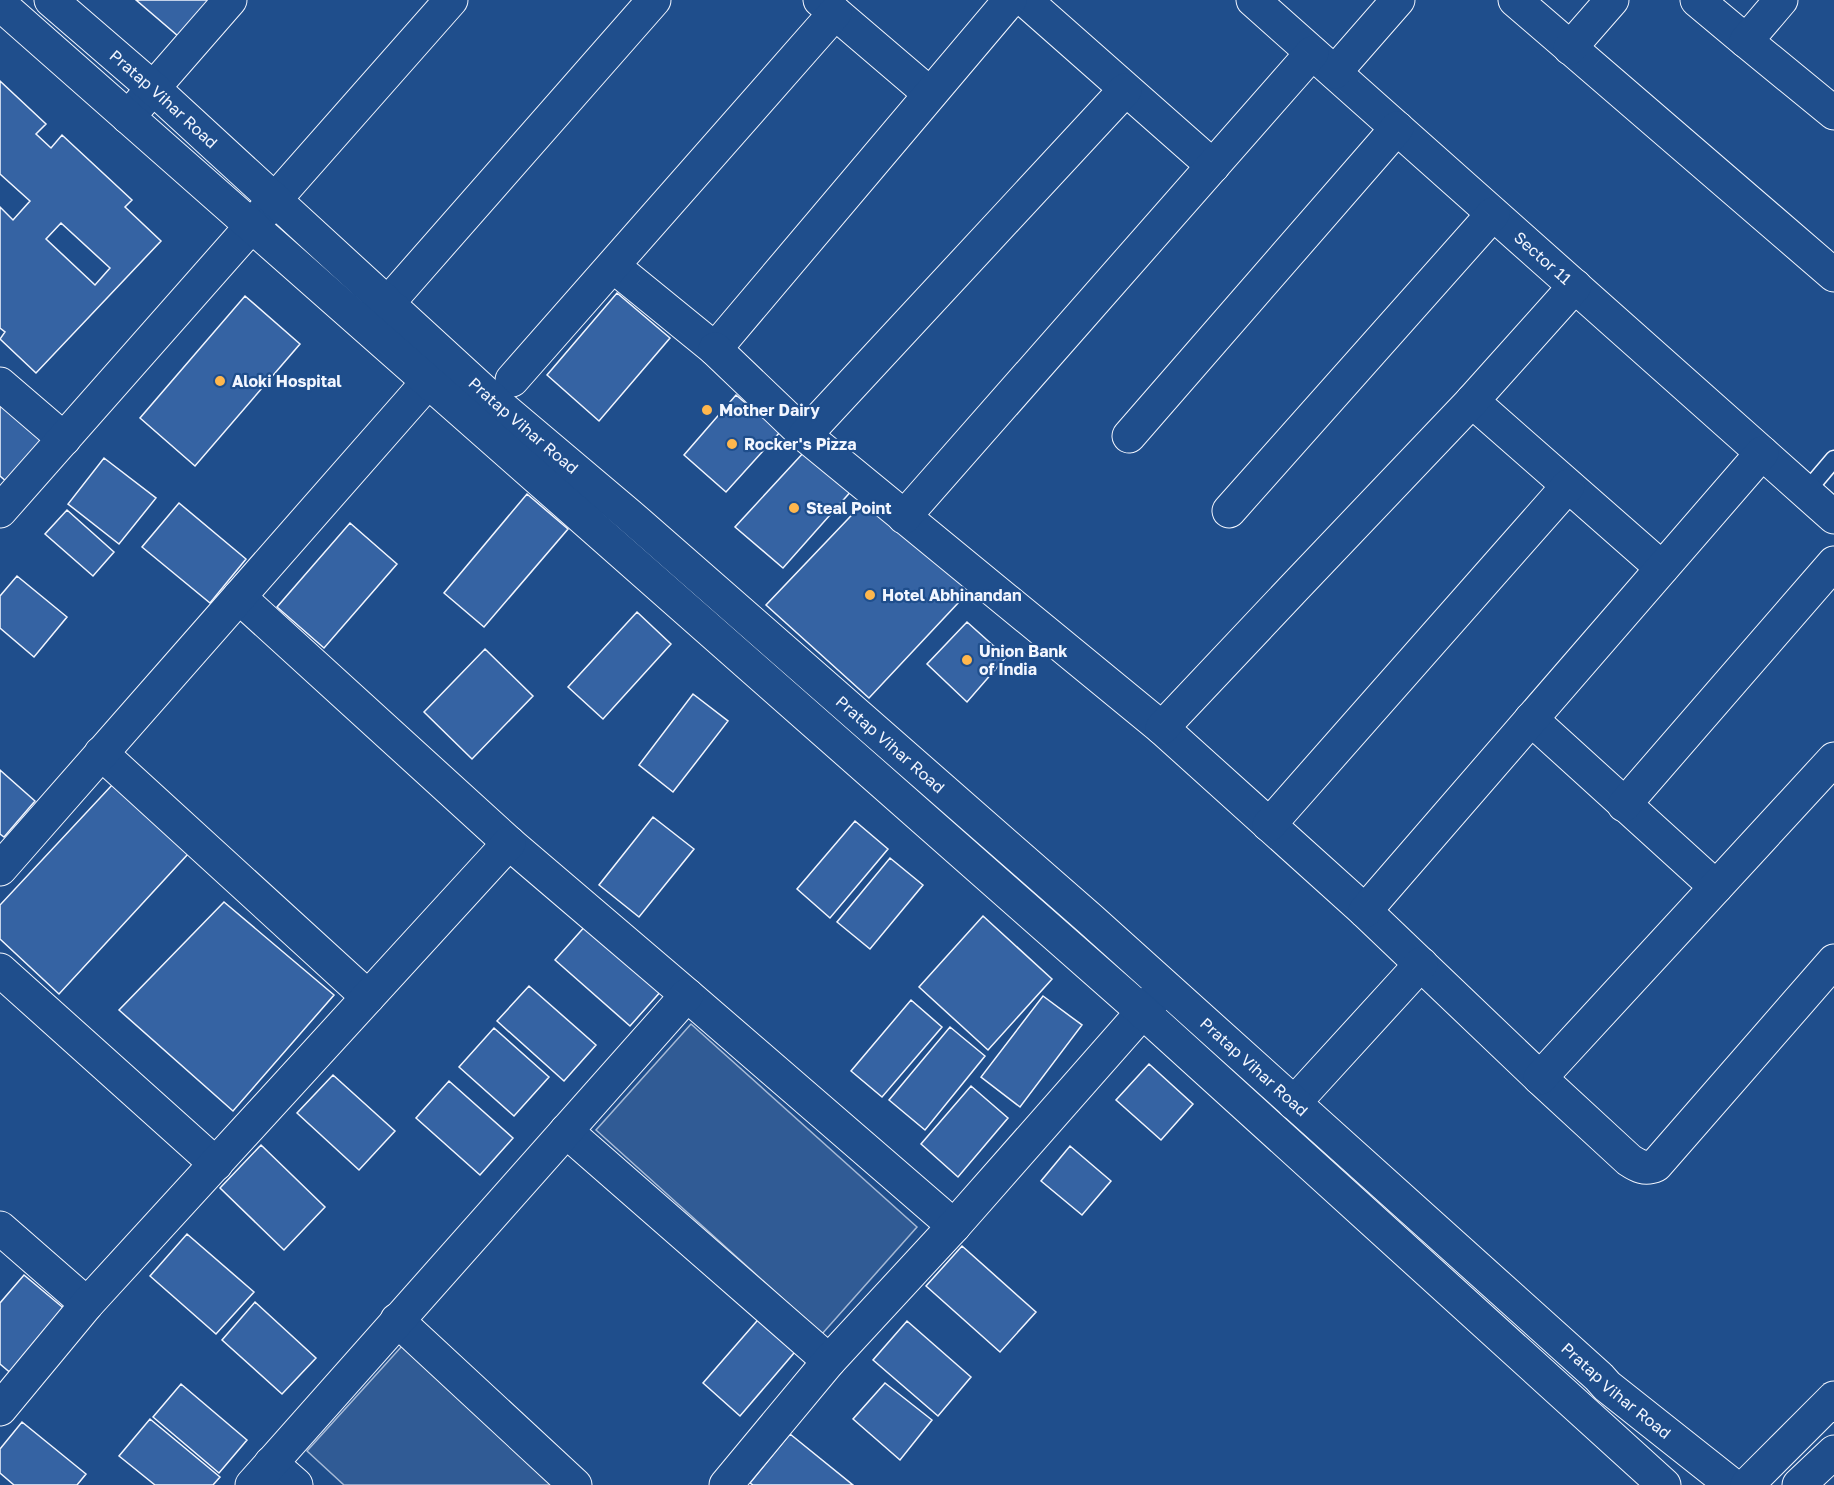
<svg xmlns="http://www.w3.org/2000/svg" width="1834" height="1485" viewBox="0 0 1834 1485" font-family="'Golos Text',sans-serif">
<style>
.built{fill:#305b95;stroke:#a8bbd7;stroke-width:1.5}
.building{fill:#3563a3;stroke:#f2f6ff;stroke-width:1.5;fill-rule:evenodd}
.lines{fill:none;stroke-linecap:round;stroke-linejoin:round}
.lane-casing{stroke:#f2f6ff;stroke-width:19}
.street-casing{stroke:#f2f6ff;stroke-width:35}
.secondary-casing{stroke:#f2f6ff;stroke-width:35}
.lane{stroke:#1f4e8c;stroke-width:16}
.street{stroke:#1f4e8c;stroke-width:33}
.secondary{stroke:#1f4e8c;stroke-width:33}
.poi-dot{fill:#ffb74d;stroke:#1f4e8c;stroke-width:2}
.labels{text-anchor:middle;stroke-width:4.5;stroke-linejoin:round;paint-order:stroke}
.street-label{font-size:16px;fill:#f2f6ff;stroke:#1f4e8c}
.poi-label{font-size:16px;font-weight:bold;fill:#f2f6ff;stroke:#1f4e8c;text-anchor:start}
</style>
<rect width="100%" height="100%" fill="#1f4e8c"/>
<path class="built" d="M691,1024L917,1227L822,1334L596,1130Z
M402,1346L556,1485H344L307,1451Z"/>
<path class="building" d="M136,0H222L185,42Z
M0,81L46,124L36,134L51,148L62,135L132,200L125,207L161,241L36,373L0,339L5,332L0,328V207L13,220L30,201L0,174ZM61,223L110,268L95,285L46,239Z
M617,293L670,338L599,421L547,375Z
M245,296L300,344L195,466L140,418Z
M0,394L48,437L7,482L0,476Z
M736,395L780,432L726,492L684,455Z
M805,451L853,489L783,568L735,527Z
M104,458L156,498L119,544L68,504Z
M527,494L568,529L484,627L444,593Z
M868,498L974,586L869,698L766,605Z
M179,503L246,559L210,603L142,547Z
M67,510L114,552L93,576L45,534Z
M350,523L397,564L324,648L277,607Z
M17,576L67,617L34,657L0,628V596Z
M637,612L671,644L603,719L568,687Z
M967,622L1006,657L967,702L927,664Z
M485,649L533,696L472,759L424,712Z
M693,694L728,721L673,792L639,765Z
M0,770L35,801L4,837L0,834Z
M113,784L188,854L59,994L0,939V905Z
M653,817L694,849L639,917L599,885Z
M855,821L888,849L830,918L797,889Z
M890,858L923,885L870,949L837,922Z
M224,902L334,995L233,1111L119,1010Z
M983,916L1052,979L988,1050L919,987Z
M587,924L662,990L630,1026L555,960Z
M529,986L596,1045L564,1081L497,1021Z
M1043,996L1082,1025L1020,1107L981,1077Z
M911,1000L942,1027L882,1097L851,1071Z
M950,1027L985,1056L925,1130L889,1100Z
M494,1028L549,1077L514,1116L459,1067Z
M1149,1064L1193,1104L1161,1140L1116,1100Z
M333,1075L395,1131L359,1170L297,1113Z
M449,1081L513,1138L480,1175L416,1118Z
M971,1086L1008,1118L958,1177L921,1144Z
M261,1145L325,1207L284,1250L220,1188Z
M1070,1146L1111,1181L1082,1215L1041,1181Z
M187,1234L254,1292L216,1334L150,1276Z
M962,1246L1036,1312L1000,1352L926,1286Z
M24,1275L67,1311L13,1375L0,1364V1303Z
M255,1302L316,1358L282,1394L222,1340Z
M763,1314L800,1346L740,1416L703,1383Z
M907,1321L971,1377L938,1416L873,1360Z
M885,1383L932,1420L900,1460L853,1419Z
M181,1384L247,1440L219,1473L153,1417Z
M150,1419L220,1477L213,1485H155L119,1456Z
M22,1422L86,1474L77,1485H14L0,1473V1449Z
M790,1434L853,1485H753L750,1483Z"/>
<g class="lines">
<defs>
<path id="lane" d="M1806,492L1834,459"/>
<g id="street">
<path d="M820,0L930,94"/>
<path d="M1025,0L1213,166"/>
<path id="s1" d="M1253,0L1834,517"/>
<path d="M1515,0L1834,275"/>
<path d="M1697,0L1746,41"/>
<path d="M1781,0L1746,41L1834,113"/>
<path d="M1570,48L1612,0"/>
<path d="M1335,72L1398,0"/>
<path d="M128,117L230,0"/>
<path d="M613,266L715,349L1010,0"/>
<path d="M387,304L654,0"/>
<path d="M715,349L805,435L1162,728L1365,911L1540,1078L1629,1160C1638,1166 1645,1170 1656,1165L1834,961"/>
<path d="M512,380L835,13"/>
<path d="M0,384L64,439"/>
<path d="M1472,401L1662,568"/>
<path d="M805,435L1125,90"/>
<path d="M1129,436L1397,128"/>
<path d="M0,511L451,0"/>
<path d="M1229,511L1493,214"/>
<path d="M904,517L1312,53"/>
<path d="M239,597L509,843L687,995L954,1226"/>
<path d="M1531,719L1716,887"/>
<path d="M1162,728L1295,587L1472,401L1575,286"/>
<path d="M101,753L368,997"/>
<path d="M1624,805L1834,563"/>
<path d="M1269,825L1568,486"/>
<path d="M0,869L427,383"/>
<path d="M1365,911L1762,453"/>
<path d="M0,970L216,1164"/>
<path d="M1540,1078L1834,759"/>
<path d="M1294,1103L1421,964"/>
<path d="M566,1131L829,1361"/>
<path d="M0,1228L87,1304"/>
<path d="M397,1320L575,1485"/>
<path d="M0,1409L87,1304L509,843"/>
<path d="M271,1463L296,1485"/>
<path d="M252,1485L687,995"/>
<path d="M726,1485L829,1361L954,1226L1161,991"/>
</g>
<g id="secondary">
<path id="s2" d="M51,0L153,88L494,401L629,515L1090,919L1599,1377L1607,1386L1732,1485"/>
<path d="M0,4L1142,1011L1664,1485"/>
<path d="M1747,1485L1834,1398"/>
<path d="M1799,1485L1834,1452"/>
</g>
</defs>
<use href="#lane" class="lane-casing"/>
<use href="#street" class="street-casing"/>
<use href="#secondary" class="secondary-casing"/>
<use href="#lane" class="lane"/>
<use href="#street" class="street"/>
<use href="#secondary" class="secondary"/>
</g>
<g class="poi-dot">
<circle cx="220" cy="381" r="6"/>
<circle cx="707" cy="410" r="6"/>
<circle cx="732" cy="444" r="6"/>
<circle cx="794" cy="508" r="6"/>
<circle cx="870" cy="595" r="6"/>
<circle cx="967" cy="660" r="6"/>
</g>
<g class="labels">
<g class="street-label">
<text dy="6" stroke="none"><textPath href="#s2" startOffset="150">Pratap Vihar Road</textPath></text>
<text dy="6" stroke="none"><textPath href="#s1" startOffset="388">Sector 11</textPath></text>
<text dy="6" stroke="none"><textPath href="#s2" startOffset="636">Pratap Vihar Road</textPath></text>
<text dy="6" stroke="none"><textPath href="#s2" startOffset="1122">Pratap Vihar Road</textPath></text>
<text dy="6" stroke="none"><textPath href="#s2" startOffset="1608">Pratap Vihar Road</textPath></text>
<text dy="6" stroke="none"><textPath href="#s2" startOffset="2094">Pratap Vihar Road</textPath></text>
</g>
<g class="poi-label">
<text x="232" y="387">Aloki Hospital</text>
<text x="719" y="416">Mother Dairy</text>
<text x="744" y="450">Rocker's Pizza</text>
<text x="806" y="514">Steal Point</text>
<text x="882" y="601">Hotel Abhinandan</text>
<text x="979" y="657">Union Bank<tspan x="979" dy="18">of India</tspan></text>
</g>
</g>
</svg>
